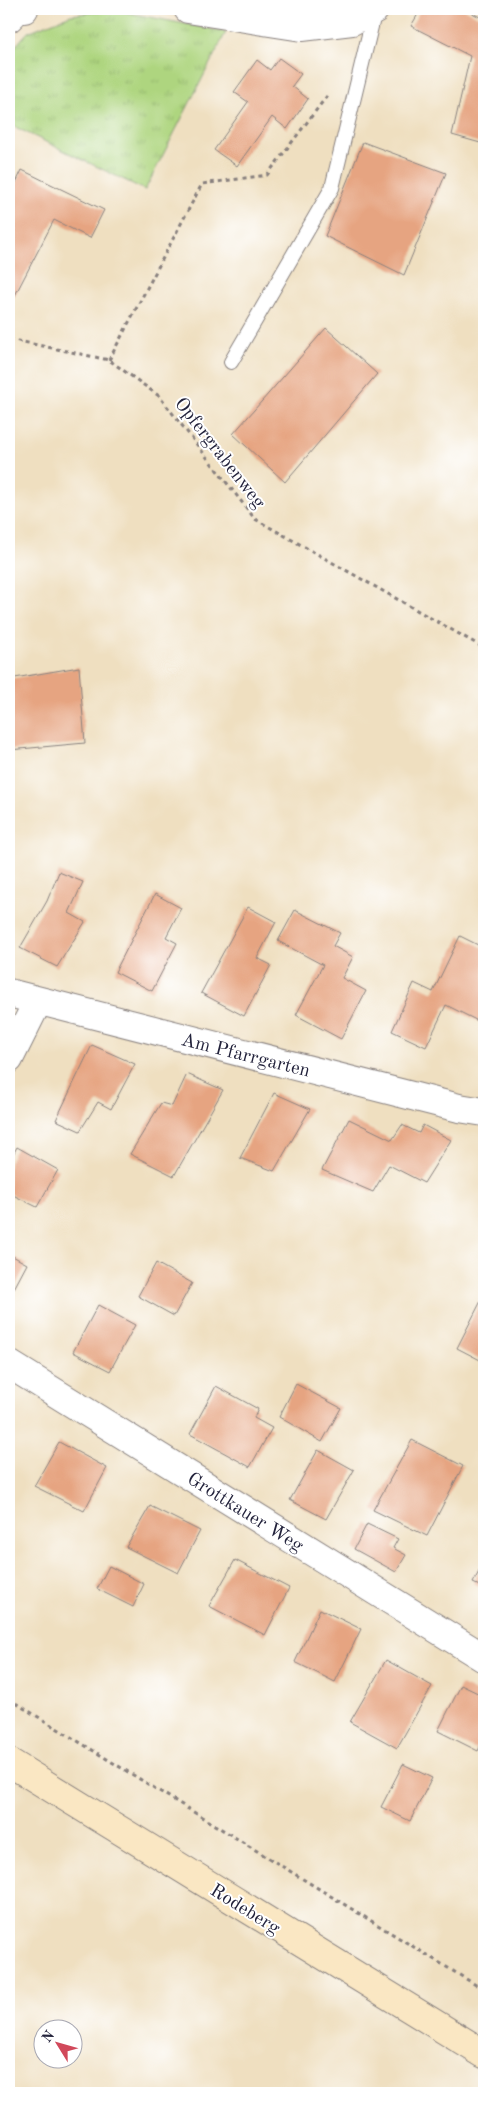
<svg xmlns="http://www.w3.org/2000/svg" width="493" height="2102" viewBox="0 0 493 2102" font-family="'Old Standard TT',serif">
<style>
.grass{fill:url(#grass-tufts);stroke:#687c5d}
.building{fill:#e6a481}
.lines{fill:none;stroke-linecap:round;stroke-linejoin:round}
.lane-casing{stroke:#88807e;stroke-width:16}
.street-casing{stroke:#88807e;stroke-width:30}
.secondary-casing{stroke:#88807e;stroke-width:30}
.path{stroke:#88807e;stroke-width:3;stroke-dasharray:4 4;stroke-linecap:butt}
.lane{stroke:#fff;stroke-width:14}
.street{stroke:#fff;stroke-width:28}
.secondary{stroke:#fae7c3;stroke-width:28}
.labels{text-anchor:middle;stroke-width:4;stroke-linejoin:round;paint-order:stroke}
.street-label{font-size:19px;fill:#22223b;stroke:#fff}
</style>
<defs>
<pattern id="grass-tufts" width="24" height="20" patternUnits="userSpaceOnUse" patternTransform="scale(1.25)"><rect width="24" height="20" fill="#aed57f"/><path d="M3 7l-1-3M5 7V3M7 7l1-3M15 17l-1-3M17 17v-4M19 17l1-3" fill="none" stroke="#95b76f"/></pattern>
</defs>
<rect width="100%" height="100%" fill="#fff"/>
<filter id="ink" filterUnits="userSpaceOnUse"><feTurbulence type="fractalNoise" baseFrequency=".02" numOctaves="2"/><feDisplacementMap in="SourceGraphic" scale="10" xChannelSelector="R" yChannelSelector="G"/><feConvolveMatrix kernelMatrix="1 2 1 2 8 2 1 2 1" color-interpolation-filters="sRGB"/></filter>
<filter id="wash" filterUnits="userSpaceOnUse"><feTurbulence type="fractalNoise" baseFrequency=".0096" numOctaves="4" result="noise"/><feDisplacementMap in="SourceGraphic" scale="20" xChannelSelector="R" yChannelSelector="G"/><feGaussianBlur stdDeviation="1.12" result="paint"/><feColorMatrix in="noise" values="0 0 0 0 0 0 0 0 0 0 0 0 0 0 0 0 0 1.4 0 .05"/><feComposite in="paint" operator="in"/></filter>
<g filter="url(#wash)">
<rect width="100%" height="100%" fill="#efdfc0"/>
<path class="grass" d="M114,10L226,32L145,190L9,124V53L28,32L71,15Z"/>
<g id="blocks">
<path class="building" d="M421,9H464L484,19V144L452,135L470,56L411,26Z
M279,58L301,74L292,86L308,99L287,129L272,117L237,166L214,150L248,102L234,92L257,60L270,70Z
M363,142L446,173L404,275L325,236Z
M22,170L104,210L90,238L54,220L11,303L9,301V197Z
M326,328L377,374L285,482L233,434Z
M79,667L85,743L9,750V679Z
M59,872L83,882L69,913L85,922L57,967L20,948L47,901Z
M155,894L181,908L166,937L177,943L152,991L115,972Z
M248,907L276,922L257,958L271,965L244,1016L201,993Z
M295,910L340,933L333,946L353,957L342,978L366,991L341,1039L296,1015L323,965L278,941Z
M460,936L484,948V1024L446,1005L426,1047L392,1031L414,983L433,992Z
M92,1045L135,1064L111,1109L98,1102L80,1131L56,1120Z
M187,1074L223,1090L174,1176L130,1154L161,1103L172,1106Z
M274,1093L310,1109L274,1171L240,1158Z
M349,1119L392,1140L402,1125L419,1133L423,1125L451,1140L424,1183L389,1165L373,1192L322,1170Z
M17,1147L58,1170L37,1207L9,1193V1162Z
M9,1254L27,1264L9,1298Z
M156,1263L192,1283L174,1316L138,1296Z
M484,1295V1362L457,1348Z
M98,1305L135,1325L110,1371L73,1352Z
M296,1384L341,1408L322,1442L279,1417Z
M216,1386L258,1409L254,1418L272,1428L250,1467L190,1434Z
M412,1440L463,1466L427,1536L373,1510Z
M59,1442L107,1468L84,1511L34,1486Z
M318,1450L354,1470L326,1519L290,1500Z
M150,1506L200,1531L178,1573L126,1547Z
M367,1524L398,1539L393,1548L406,1555L396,1572L354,1549Z
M235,1560L289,1588L265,1635L209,1606Z
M484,1562V1588L473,1583Z
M109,1566L144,1584L133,1607L97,1589Z
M320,1609L361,1629L335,1682L295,1662Z
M386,1660L432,1686L397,1748L350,1722Z
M461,1685L484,1696V1738L478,1751L438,1731Z
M403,1764L432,1778L410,1821L381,1807Z"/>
</g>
</g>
<g filter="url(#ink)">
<use href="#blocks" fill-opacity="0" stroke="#88807e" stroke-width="1"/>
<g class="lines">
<defs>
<path id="lane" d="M231,362L332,188L375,10"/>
<path id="street" d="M188,9L302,27L352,21L375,9
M9,18L17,10L24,9
M9,993L459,1108L484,1112
M9,1059L38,1001
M9,1364L484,1658"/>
<path id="secondary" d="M9,1762L484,2054"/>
</defs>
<use href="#lane" class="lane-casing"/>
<use href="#street" class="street-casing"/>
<use href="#secondary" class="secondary-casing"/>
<path class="path" d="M9,339L109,360L159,396L255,519L484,648
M109,360L202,184L267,175L327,96
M9,1699L484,1990"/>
<use href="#lane" class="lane"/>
<use href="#street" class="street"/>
<use href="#secondary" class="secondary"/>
</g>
</g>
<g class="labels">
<g class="street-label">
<text transform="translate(221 452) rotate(52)" y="7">Opfergrabenweg</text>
<text transform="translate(246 1054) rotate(14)" y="7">Am Pfarrgarten</text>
<text transform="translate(246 1511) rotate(32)" y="7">Grottkauer Weg</text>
<text transform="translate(246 1908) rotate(32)" y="7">Rodeberg</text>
</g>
</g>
<rect width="493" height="2102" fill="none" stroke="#fff" stroke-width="30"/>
<g transform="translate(58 2044) rotate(307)"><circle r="24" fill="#ffffff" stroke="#a7a7b1"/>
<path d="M0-4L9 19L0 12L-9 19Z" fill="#d1495b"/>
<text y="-8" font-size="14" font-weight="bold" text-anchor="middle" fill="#22223b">N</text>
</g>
</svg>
